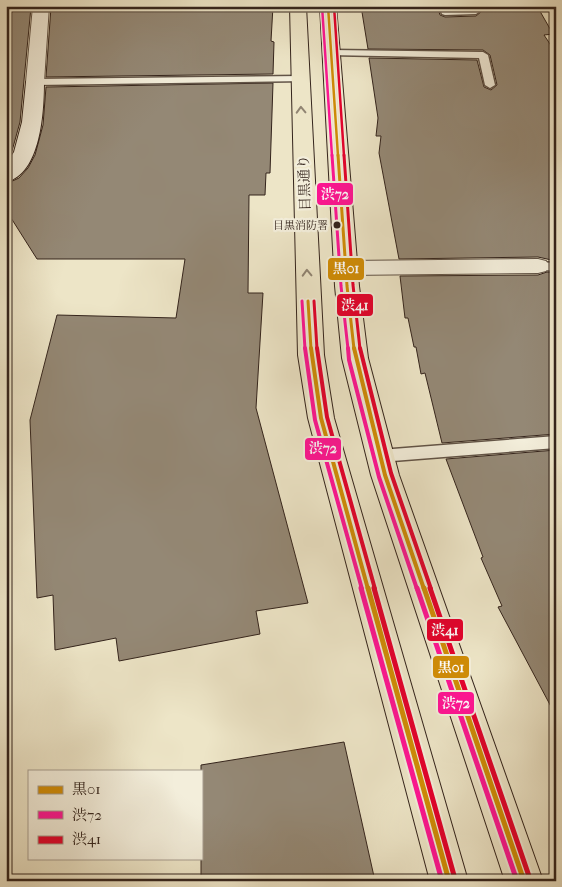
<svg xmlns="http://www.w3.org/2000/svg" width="562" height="887" viewBox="0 0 562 887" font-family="'IM FELL French Canon','Noto Serif JP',serif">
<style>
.building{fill:#948875;stroke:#34241c}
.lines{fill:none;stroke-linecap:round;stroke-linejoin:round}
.lane-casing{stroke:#625447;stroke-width:3}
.street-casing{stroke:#625447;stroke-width:2}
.secondary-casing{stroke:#34241c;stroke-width:2}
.primary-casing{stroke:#34241c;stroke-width:2}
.lane{fill:#f3eedb;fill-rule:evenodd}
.street{fill:#f3eedb;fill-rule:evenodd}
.secondary{fill:#f3eedb;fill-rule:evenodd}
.primary{fill:#ede5c7;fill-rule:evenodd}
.bus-1-far3-casing{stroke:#f3eedb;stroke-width:5}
.bus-1-far2-casing{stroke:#f3eedb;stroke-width:6}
.bus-1-far1-casing{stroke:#f3eedb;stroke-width:8}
.bus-1-casing{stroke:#f3eedb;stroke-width:9}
.bus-2-far3-casing{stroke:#f3eedb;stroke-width:5}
.bus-2-far2-casing{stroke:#f3eedb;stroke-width:6}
.bus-2-far1-casing{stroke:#f3eedb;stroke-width:8}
.bus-2-casing{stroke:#f3eedb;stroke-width:9}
.bus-3-far3-casing{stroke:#f3eedb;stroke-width:5}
.bus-3-far2-casing{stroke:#f3eedb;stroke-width:6}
.bus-3-far1-casing{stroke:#f3eedb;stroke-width:8}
.bus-3-casing{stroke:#f3eedb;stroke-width:9}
.bus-1-far3{stroke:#d08c06;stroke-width:2.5}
.bus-1-far2{stroke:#d08c06;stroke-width:3}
.bus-1-far1{stroke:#d08c06;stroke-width:4}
.bus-1{stroke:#d08c06;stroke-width:5}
.bus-2-far3{stroke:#ff1493;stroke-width:2.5}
.bus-2-far2{stroke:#ff1493;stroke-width:3}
.bus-2-far1{stroke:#ff1493;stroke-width:4}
.bus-2{stroke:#ff1493;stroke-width:5}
.bus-3-far3{stroke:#e4002b;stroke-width:2.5}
.bus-3-far2{stroke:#e4002b;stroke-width:3}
.bus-3-far1{stroke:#e4002b;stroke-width:4}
.bus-3{stroke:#e4002b;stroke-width:5}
.oneway{stroke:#908472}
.bus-dot{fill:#34241c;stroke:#f3eedb;stroke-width:2}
.labels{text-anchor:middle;stroke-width:4.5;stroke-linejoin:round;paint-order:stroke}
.far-bus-label{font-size:11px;fill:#34241c;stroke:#f3eedb;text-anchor:end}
.street-label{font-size:14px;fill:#34241c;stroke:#f3eedb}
.line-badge{stroke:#f3eedb;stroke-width:2}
.badge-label{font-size:14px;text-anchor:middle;font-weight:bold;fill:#fff}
</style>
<rect width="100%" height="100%" fill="#ede5c7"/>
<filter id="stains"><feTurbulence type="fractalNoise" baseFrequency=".004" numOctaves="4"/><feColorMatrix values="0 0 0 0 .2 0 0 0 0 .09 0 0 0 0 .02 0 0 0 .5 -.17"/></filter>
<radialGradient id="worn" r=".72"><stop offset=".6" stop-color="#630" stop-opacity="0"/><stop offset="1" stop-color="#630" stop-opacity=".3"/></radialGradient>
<path class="building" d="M273,6L271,41L274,42L273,74L46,77L51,7Z
M361,6H437L440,15L445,17L476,16L482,11L476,6H537L553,34L544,35L556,53V261L538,257L399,259L379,153L381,136H376L378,118L369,58L477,60L484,87L491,90L497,85L490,55L483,50L368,49Z
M6,7H31L20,122L12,151L6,160Z
M273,83L270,173H266L265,195H249L248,293H263L256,408L308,603L256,611L260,634L119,661L116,638L55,650L53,595L37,598L30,420L57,315L176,318L185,259H37L6,210V184L19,178L28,168L35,155L43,125L46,87Z
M547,272L556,273V434L442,443L425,373L421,374L416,347H414L408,318H405L400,276L538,275Z
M556,450V716L498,607L502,606L481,558L483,557L446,459Z
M344,742L375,881H201V765Z"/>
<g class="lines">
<defs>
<path id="lane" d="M439,6H448L449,9L476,8L480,11L476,14L445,15L442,14Z
M332,50L483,52L488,55L495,85L490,88L485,85L479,58L329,55L327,53Z
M301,76L305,77V81L35,85L30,82L35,79Z
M538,262L556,263V271L534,269L532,266Z
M556,436V448L380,462L375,460L372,456L375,452L380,450Z"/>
<path id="street" d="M33,6H49L44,82L41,86L35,87L29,86L26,82Z
M538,259L546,261L549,266L546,271L538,273L346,275L338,273L334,268L338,263L346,261Z"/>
<path id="secondary" d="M35,77L41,78L44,82C44,111 41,174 6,182V164L14,152L22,122L26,82L29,78Z"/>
<path id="primary" d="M290,6H306L324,355L334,418L468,881H430L308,418L298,355Z
M320,6H336L359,286L368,358L399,475L543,881H505L371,475L342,358L335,286Z"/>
</defs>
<use href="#lane" class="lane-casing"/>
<use href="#street" class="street-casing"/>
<use href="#secondary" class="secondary-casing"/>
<use href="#primary" class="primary-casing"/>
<use href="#lane" class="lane"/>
<use href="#street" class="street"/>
<use href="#secondary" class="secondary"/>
<use href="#primary" class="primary"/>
<defs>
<path id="bus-1-far3" d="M328,6L338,156"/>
<path id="bus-1-far2" d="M338,155L347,286L354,349
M308,301L311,349"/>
<path id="bus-1-far1" d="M311,348L321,418L368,589
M354,348L385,475L424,589"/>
<path id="bus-1" d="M368,588L449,881
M424,588L524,881"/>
<path id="bus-2-far3" d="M322,6L332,156"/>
<path id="bus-2-far2" d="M332,155L341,286L348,349
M302,301L305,349"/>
<path id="bus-2-far1" d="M305,348L315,420L362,589
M348,348L349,360L379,477L417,589"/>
<path id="bus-2" d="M361,588L442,881
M417,588L517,881"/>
<path id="bus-3-far3" d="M334,6L344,156"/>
<path id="bus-3-far2" d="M344,155L353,285L360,349
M314,301L317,349"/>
<path id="bus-3-far1" d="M317,348L327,417L375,589
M360,348L391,473L431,589"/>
<path id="bus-3" d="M374,588L455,879
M430,588L530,879"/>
</defs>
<use href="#bus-1-far3" class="bus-1-far3-casing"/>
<use href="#bus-1-far2" class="bus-1-far2-casing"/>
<use href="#bus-1-far1" class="bus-1-far1-casing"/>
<use href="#bus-1" class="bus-1-casing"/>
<use href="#bus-2-far3" class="bus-2-far3-casing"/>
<use href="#bus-2-far2" class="bus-2-far2-casing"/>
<use href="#bus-2-far1" class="bus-2-far1-casing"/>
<use href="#bus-2" class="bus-2-casing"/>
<use href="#bus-3-far3" class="bus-3-far3-casing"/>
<use href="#bus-3-far2" class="bus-3-far2-casing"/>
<use href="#bus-3-far1" class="bus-3-far1-casing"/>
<use href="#bus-3" class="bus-3-casing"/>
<use href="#bus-1-far3" class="bus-1-far3"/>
<use href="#bus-1-far2" class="bus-1-far2"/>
<use href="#bus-1-far1" class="bus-1-far1"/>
<use href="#bus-1" class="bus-1"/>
<use href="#bus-2-far3" class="bus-2-far3"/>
<use href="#bus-2-far2" class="bus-2-far2"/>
<use href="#bus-2-far1" class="bus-2-far1"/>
<use href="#bus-2" class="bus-2"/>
<use href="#bus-3-far3" class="bus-3-far3"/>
<use href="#bus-3-far2" class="bus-3-far2"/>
<use href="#bus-3-far1" class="bus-3-far1"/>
<use href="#bus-3" class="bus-3"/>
</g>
<defs><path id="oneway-chevron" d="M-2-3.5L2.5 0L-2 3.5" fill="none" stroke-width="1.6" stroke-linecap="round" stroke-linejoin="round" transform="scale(1.25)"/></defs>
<g class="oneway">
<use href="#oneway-chevron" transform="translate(301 110) rotate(-92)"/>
<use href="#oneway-chevron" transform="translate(307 273) rotate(-92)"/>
</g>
<circle class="bus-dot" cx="337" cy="225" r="4.5"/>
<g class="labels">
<g class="far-bus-label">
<text x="328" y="229">目黒消防署</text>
</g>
<g class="street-label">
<text transform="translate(304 183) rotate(-92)" y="5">目黒通り</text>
</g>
</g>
<g class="line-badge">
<rect x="316" y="182" width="38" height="24" rx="5" fill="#ff1493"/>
<rect x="327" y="257" width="38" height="24" rx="5" fill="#d08c06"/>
<rect x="336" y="293" width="38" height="24" rx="5" fill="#e4002b"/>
<rect x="304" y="437" width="38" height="24" rx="5" fill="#ff1493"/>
<rect x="426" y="618" width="38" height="24" rx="5" fill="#e4002b"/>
<rect x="432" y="655" width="38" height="24" rx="5" fill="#d08c06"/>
<rect x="437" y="691" width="38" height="24" rx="5" fill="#ff1493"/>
</g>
<g class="badge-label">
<text x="335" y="199">渋72</text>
<text x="346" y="273">黒01</text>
<text x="355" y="310">渋41</text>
<text x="323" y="453">渋72</text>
<text x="445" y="635">渋41</text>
<text x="451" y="672">黒01</text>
<text x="456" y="708">渋72</text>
</g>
<rect width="562" height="887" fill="none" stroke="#ede5c7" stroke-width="25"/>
<rect x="8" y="8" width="547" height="872" fill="none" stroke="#34241c" stroke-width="2.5"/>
<rect x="12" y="12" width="537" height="862" fill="none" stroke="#34241c"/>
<rect x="28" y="770" width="175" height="90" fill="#f3eedb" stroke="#a79d8f"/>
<rect x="38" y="786" width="25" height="8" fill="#d08c06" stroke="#a79d8f"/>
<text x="72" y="794" font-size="15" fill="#34241c">黒01</text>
<rect x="38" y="811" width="25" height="8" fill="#ff1493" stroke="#a79d8f"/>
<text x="72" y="820" font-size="15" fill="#34241c">渋72</text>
<rect x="38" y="836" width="25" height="8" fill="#e4002b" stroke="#a79d8f"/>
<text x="72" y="844" font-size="15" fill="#34241c">渋41</text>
<rect width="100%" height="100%" filter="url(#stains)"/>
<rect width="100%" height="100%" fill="url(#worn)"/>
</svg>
